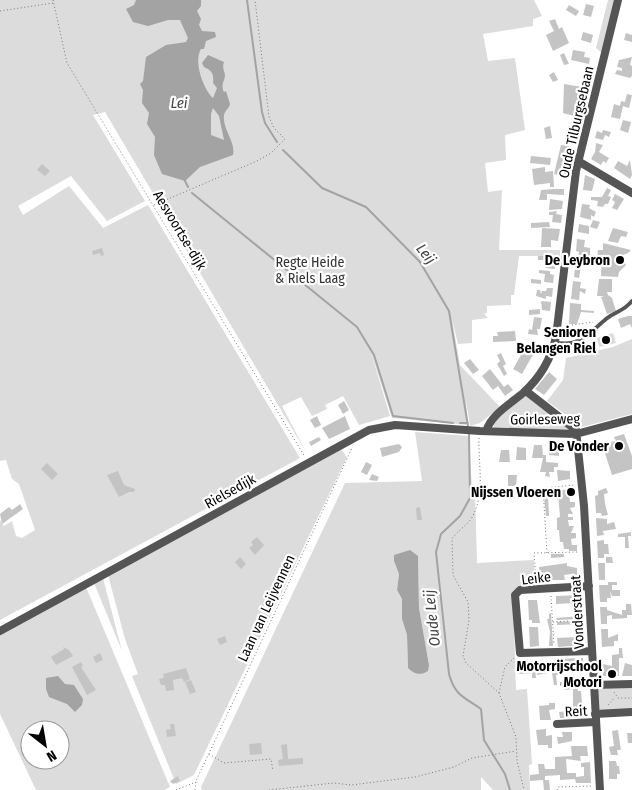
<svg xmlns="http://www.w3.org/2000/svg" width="632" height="790" viewBox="0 0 632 790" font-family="'Fira Sans Condensed',sans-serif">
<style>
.green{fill:#dcdcdc;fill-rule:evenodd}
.water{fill:#a3a3a3;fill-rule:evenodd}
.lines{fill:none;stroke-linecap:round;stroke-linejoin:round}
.stream{stroke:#a3a3a3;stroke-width:2}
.building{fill:#c4c4c4}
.path{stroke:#777;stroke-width:1;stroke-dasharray:1 2.5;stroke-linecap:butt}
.service{stroke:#555;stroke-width:4}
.minor{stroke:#555;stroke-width:8}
.poi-dot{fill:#000;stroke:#fff;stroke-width:2}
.labels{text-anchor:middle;stroke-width:4.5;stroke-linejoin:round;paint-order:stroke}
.street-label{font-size:14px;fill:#000;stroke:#fff}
.poi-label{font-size:14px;font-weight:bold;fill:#000;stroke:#fff;text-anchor:end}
.park-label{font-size:14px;fill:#333;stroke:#fff}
.water-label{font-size:15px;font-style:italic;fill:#444;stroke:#fff}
</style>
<rect width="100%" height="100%" fill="#fff"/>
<path class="green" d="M0,0H534L542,16L533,19V26L483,34L488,61L515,58L525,130L505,135L506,160L485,163L488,192L502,190L499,250H560V256H519L514,295H511V305L487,306V313L484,314L488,318L472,320V343L458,344L452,319L460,365L500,407L480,423L470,426L466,400L468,425L392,418L369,346L390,416L359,425L343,396L325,405L327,409L312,416L301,397L282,406L307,454L105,112L93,115L145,201L107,221L71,176L18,206L23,215L69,186L103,228L148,205L300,458L0,620V520L4,526L12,521L16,536L22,538L35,530L19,484L12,479L6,460L0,461Z
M608,0H615L602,53L596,48Z
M613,333L616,343L599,347L597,338Z
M632,339V414L582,427L547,401L563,380L566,358L613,347Z
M526,395L527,396L572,431L494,427V421Z
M415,432L469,436L472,490H475L477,563L534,560L535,586L517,588L513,594L516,690L527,689L532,764L529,765L530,790H493L481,777V790H202L201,787L345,483L422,481ZM418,556L419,608L429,665L408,668L407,635L402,619V599L397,590L399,574L394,561Z
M340,448L347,457L194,775L176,784L132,676L138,674L125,639L108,575Z
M103,578L122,651L94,583Z
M86,587L170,787L164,790H36L0,714V634ZM30,730H60V760H30Z
M632,686V710H601L598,708L597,690L600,688Z"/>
<path class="water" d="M136,0H201V6L197,11L201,19L199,25L202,31L215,32L216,37L206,41L204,49H201C193,62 204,90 213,98L217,88L213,83C214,73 212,71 204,67L202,63L208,55L224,62C222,68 224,69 225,75C225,81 220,84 224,92L226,91L230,104C229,109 225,110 224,115C222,129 236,142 233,155L200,167L185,181L162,174L154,155L155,137L147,124L149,113L142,103L143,90L140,84L143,81L146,57L166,45L186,42L188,38L180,20H168L148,26L133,22L126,9L134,5ZM213,108L219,116L224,140L211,135V114Z
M410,550L418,556L419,608L429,665L428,671C420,676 414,674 408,668L407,635L402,619V599L397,590L399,574L394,561V555Z
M58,676L65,684L74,685L83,699L82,705L75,712L67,704L49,697L46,689V678Z"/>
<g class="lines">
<path class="stream" d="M247,0L262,112L265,123L277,142
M283,150L322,188L366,207L420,262L449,311L468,426
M185,181L188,187
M192,193L357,327L374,355L393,416L453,423
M460,423H468
M469,434L470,498L460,516L441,534L436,552L449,674C455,696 464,697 481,709L484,740L505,774L510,790"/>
</g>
<path class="building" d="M586,4L594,6L591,17L583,15Z
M569,5L579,11L576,16L566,10Z
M555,19L559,29L562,27L569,43L553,51L546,35L554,31L549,21Z
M583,32L593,35L591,43L581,40Z
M626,33L632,35V42L624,40Z
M573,50L585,52L584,57L590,58L589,64L571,60Z
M564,53L569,64L564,65L560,55Z
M632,57L630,65L632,66V76L630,78L615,74L617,70L622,71V68L617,67L619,60Z
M554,72L558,80L553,82L549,75Z
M564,84L582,87L574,116L563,113Z
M627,94L632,95L629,108L623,106L620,119L611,117L614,104L620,106L621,101L625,102Z
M623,120L631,122L628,133L620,130Z
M550,126L552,138L546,139L544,128Z
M603,130L611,132L609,137L605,135L603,140L595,138L597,131L602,133Z
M596,143L603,145L599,152L609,158L606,163L603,161L601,165L591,159L595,152Z
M561,145L569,146L566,176L554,174Z
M531,156L551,158L550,165L530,163Z
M630,160L632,175L630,179L614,168L618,161L627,166Z
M42,164L50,171L45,176L37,170Z
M545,167V172L553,171L554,187H550V183L534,185L532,169Z
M585,175L595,179L592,191L583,190Z
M607,188L611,190L608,196L611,197L608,204H605L603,207L597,206L598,201L591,200V197H602Z
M554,189H564V195L547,194V200H539L541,190Z
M615,194L624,199L617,210L612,208L615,202L612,200Z
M550,199L563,201L562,209L549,210Z
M582,204L590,205L589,208L596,212L594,217L591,215V220L580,217Z
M557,211L556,214L562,215L561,223L552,222L553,215H549V212Z
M593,220L600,222L597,229L590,227Z
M549,222L550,227L531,228V223Z
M579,224L589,226V234L578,232Z
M542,228L560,229L558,241L551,240V247H541Z
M613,228L628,232L626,237L621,236L618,243L608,241Z
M577,239L585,240L584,247L590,248V259L578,257L579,252L576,251Z
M603,243L631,250L628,253L623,255L622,258L626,265L619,272L618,277L601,276L602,254L601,260L597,259L598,250H603Z
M102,248L104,255L101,256L100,253L93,255L92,251Z
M538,256H548V260L556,261L555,269L545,268L546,260H538Z
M576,259L582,260L579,278L574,277Z
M539,270L550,271V274L554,275L553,283L544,282L545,274L539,273Z
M531,279L541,280V284L531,283Z
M599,279H612V292H607L608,295L612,298L616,311L607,314L601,297L604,296H597Z
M573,281L581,282L580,288L586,289L585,294L580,291L579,300L571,299Z
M547,288H553L552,297L546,296V299L536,296L537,290H540L541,294L542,291H546Z
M541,301L551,302L550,311L542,310Z
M570,303L581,304V310L594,311V313L581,312L577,324H569Z
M540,309V314L529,315V310Z
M628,316H632V328L630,324L621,328L618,319Z
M534,317L542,318L540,329H537L538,335L528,334L529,329L532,330Z
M515,331L516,341L493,342V336H498L497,332Z
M526,346L535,351L522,374L513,369Z
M501,353L506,364L503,366L507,374L504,376L497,364L500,361L497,355Z
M470,359L479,370L473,374L464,363Z
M490,369L504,387L508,384L513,390L505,396L498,386L493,390L482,376Z
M549,372L557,379L544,395L535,389Z
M344,401L349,410L343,414L338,405Z
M317,416L321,425L315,428L310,420Z
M345,416L350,429L329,439L322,428Z
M624,434L632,456V469L612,475L602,444L616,441L614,437Z
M319,437L321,440L311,446L309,442Z
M550,443H559V456L549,455Z
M399,444L402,447L399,452L382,457L380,448Z
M534,445H542L543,455H546V462L558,463V467H554V472H549L550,477L545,476L546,472H540L543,458H532Z
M517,447L526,448V460H516Z
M501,450H509L510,462H499Z
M366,462L372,465L367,475L361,472Z
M47,463L58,474L52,480L41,469Z
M557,470L570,471V479L558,481Z
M118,471L124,485L135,489L134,492H129L119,497L107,475Z
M372,474L379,477L377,481L369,480Z
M508,475H517L516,486H508Z
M606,488L608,493L604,494L605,504L608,515L602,516L601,513H596L595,496L598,495V491Z
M574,489V495H569L570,502H575V507L570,508L573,514H568V517H573V520H568L569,526H574L571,533H576V538L571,539L572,545H577V551H569V549H564L563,542H560L559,530H557V518L560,517L558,493H561V490Z
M548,496L549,516H546L544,497Z
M20,504L23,509L2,524L0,514L9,507L12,510Z
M420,507L422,520H417L416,508Z
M596,518L607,519V524L614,522L616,529L603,531L604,535L597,536Z
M631,532V536H628L629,548H625V537H618V534Z
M257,537L264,545L255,555L249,548L253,545L251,542Z
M604,540V544H608L609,554H604V558H598L597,541Z
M551,554H564V557L551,558Z
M240,557L246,564L241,569L235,562Z
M606,557H612L613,563H606Z
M567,563V566L577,568V579H571V574L564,575L565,580H552V575L545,576L546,580L540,581L539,567Z
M598,563H605V580H599Z
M608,582H617V585H612V590H620V596H612L610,591L611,598H607V602H600L599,585H608Z
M580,595L581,607H575L574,603L556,604V596Z
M528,600H537L540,623H532V620H529Z
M626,604H631L632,615H627V618L612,619V615L607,616V624H601L600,607H607V610L622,615V610H626Z
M551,613L553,646H549L550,632L547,619H549V614Z
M581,616V619L557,620L556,618Z
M575,621H582V624L557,625V622Z
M529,627H538L539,646L530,647Z
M601,629H608V638L618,634V641H614V646L602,647Z
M576,634L582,637L583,645L558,647L557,638L576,637Z
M225,636L227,642L220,645L217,639Z
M63,647L69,650L73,656L56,665L51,657L64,649Z
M619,648H622L623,658H619V676H603V664L612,666V655L619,654Z
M100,653L103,660L96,663L93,657Z
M583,658L584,667H571L572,670L559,668L558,659Z
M81,662L83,666L81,667L96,690L87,695L72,667Z
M625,663L632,665V676H622Z
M545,664H552V672L537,675L536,668H539V665Z
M532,665V668H535L536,678H532V673L519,674L518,666Z
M186,668L190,679L184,682L182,678L173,680L174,690L166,691L165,685H161L159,679L164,678L163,674Z
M556,669H558L559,675H556L557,685H554L552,673H556Z
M582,677H585L584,684L560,685V682L572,681V679L583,681Z
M191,680L196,692L190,694L185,682Z
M578,685V691H581L582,704L581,710H573V689L565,690L564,686Z
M549,703H555V709L549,710L551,720H540L539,706L549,705Z
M570,711L571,718H560L559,712Z
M170,724H174L176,736L167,737L166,730L171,729Z
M546,729V736L552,735V748H548V745H538L536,730Z
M618,730L621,750H617L618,755H611L609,747L614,746L612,731Z
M562,732H572V741L558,744L557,737H563Z
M627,733H632V743H628Z
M261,743L262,754L250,755L249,744Z
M287,744L288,759L303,758V764L279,766L278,760L283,759L281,745Z
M571,746H587L588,756H580L581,761L566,759L567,773H576V777L584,776V767H581V763L590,762L591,783H576L575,779L560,780V775L545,776V780H549L550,790H544L543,780L530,781V775L539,774L538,764H544L545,769H555V757L572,756Z
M609,761H616L617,766H619L620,774H617V779H609Z
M178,776L180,781L173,784L170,781Z"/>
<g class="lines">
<path class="path" d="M53,0L67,63L305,457
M0,11L53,3
M154,205L257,161L271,153L285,139L274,128L269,117L255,0
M565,326L593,322
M479,438C478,465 486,495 471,519C465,527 457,531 452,539L453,575L468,602L469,620L463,656L466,663L499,693L516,737L517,761L524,790
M547,553L543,488L574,485
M536,581L534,553L578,552
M551,596L554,645
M553,622L584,620
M560,685L585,684
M614,692L618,698H632
M499,693L505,667L515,657
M608,705L615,697
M209,754L224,763L271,759L273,771
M176,790L196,782
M195,790L196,781L352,448
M269,790L334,783L351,785L415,777L454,767L472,758L516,751
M557,790L558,787L591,786"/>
<path class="service" d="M554,342C579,349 590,332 606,319C617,310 622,313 632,301"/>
<path class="minor" d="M578,161L632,193
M526,391L576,430L584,506L600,790
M486,431C492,414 510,404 523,393C541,377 551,359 556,337L576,171L618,0
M589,586L520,590L515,595L520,653L592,651
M0,631L369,430L395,425L480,431L576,434L632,419
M593,685L632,684
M595,714L632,712
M557,724L595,722"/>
</g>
<g class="poi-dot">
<circle cx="620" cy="260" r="5"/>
<circle cx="606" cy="340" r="5"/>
<circle cx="619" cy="446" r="5"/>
<circle cx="571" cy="492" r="5"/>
<circle cx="612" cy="674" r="5"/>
</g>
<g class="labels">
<g class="street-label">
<text transform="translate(576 122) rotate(-77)" y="5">Oude Tilburgsebaan</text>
<text transform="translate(180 230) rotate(59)" y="5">Aesvoortse-dijk</text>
<text transform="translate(545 419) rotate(-1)" y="5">Goirleseweg</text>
<text transform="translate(230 491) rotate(-29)" y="5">Rielsedijk</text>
<text transform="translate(536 578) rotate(-7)" y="5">Leike</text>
<text transform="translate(266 608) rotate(-65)" y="5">Laan van Leijvennen</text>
<text transform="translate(577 612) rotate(-93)" y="5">Vonderstraat</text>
<text transform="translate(576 711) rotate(-3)" y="5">Reit</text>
</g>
<g class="poi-label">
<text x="610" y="265">De Leybron</text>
<text x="596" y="337">Senioren<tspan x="596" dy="16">Belangen Riel</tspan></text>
<text x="609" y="451">De Vonder</text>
<text x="561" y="497">Nijssen Vloeren</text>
<text x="602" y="671">Motorrijschool<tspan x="602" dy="16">Motori</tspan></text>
</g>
<g class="park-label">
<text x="310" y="267">Regte Heide<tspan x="310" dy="16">&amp; Riels Laag</tspan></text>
</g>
<g class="water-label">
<text x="179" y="108">Lei</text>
<text transform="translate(426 254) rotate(52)" y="5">Leij</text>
<text transform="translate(432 618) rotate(-96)" y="5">Oude Leij</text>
</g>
</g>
<g transform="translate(45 745) rotate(149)"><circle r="24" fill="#ffffff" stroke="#999999"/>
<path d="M0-4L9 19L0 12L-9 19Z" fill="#000000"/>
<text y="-8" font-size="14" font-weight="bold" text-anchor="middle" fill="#000000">N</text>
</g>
</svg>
